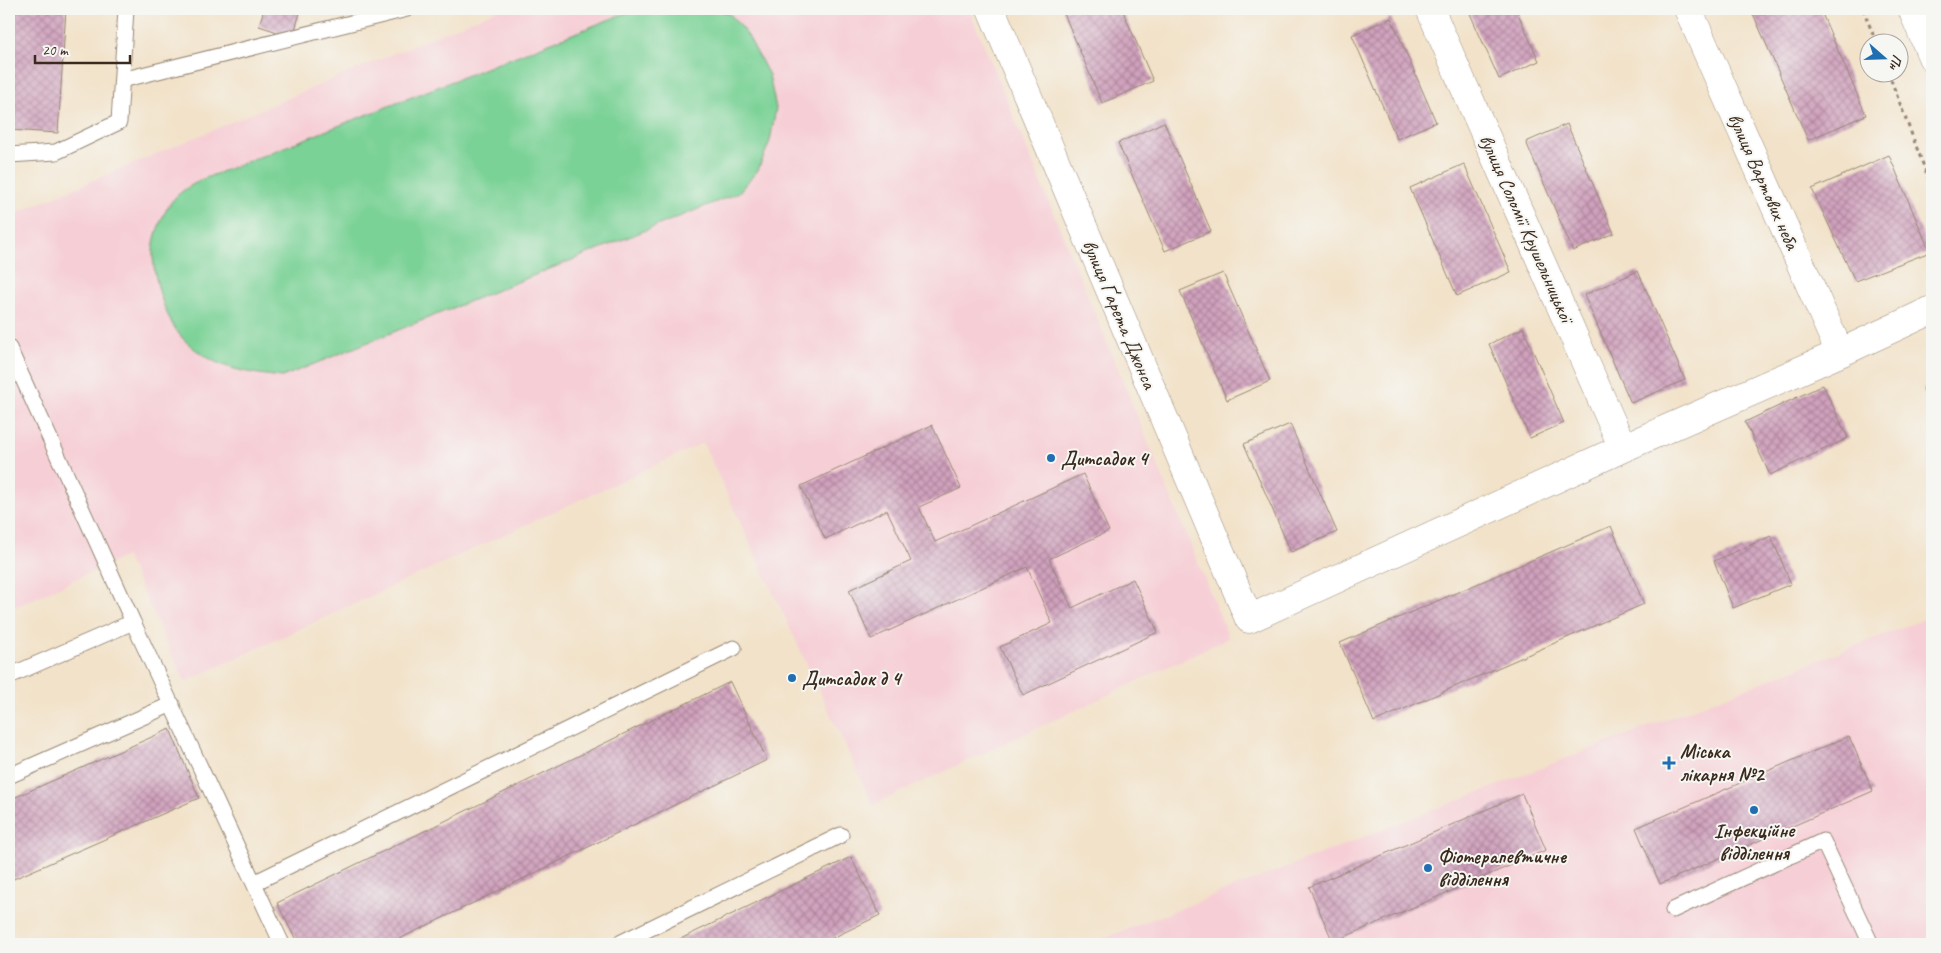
<svg xmlns="http://www.w3.org/2000/svg" width="1941" height="953" viewBox="0 0 1941 953" font-family="Caveat,sans-serif">
<style>
.built{fill:#f6cfd6;fill-rule:evenodd}
.park{fill:#7ad296;stroke:#5a7e5a}
.building{fill:url(#building-cross-hatch)}
.lines{fill:none;stroke-linecap:round;stroke-linejoin:round}
.lane-casing{stroke:#968674;stroke-width:17}
.street-casing{stroke:#968674;stroke-width:29}
.secondary-casing{stroke:#968674;stroke-width:29}
.path{stroke:#968674;stroke-width:3;stroke-dasharray:4 4;stroke-linecap:butt}
.lane{stroke:#fff;stroke-width:15}
.street{stroke:#fff;stroke-width:28}
.secondary{stroke:#fff;stroke-width:28}
.poi-dot{fill:#1f6fb2;stroke:#f6f6f2;stroke-width:2}
.labels{text-anchor:middle;stroke-width:4;stroke-linejoin:round;paint-order:stroke}
.street-label{font-size:20px;fill:#3b2a1e;stroke:#f6f6f2}
.poi-label{font-size:20px;font-weight:bold;fill:#3b2a1e;stroke:#f6f6f2;text-anchor:start}
</style>
<defs>
<pattern id="building-cross-hatch" width="8" height="8" patternUnits="userSpaceOnUse" patternTransform="scale(1.25)"><rect width="8" height="8" fill="#d0a1bd"/><path d="M0 0l8 8M0 8l8-8" fill="none" stroke="#aa8399"/></pattern>
</defs>
<rect width="100%" height="100%" fill="#f6f6f2"/>
<filter id="ink" filterUnits="userSpaceOnUse"><feTurbulence type="fractalNoise" baseFrequency=".02" numOctaves="2"/><feDisplacementMap in="SourceGraphic" scale="10" xChannelSelector="R" yChannelSelector="G"/><feConvolveMatrix kernelMatrix="1 2 1 2 8 2 1 2 1" color-interpolation-filters="sRGB"/></filter>
<filter id="wash" filterUnits="userSpaceOnUse"><feTurbulence type="fractalNoise" baseFrequency=".0096" numOctaves="4" result="noise"/><feDisplacementMap in="SourceGraphic" scale="20" xChannelSelector="R" yChannelSelector="G"/><feGaussianBlur stdDeviation="1.12" result="paint"/><feColorMatrix in="noise" values="0 0 0 0 0 0 0 0 0 0 0 0 0 0 0 0 0 1.4 0 .05"/><feComposite in="paint" operator="in"/></filter>
<g filter="url(#wash)">
<rect width="100%" height="100%" fill="#f2e2c9"/>
<path class="built" d="M499,9H969L1229,638L873,805L703,443L185,682L126,556L9,610V216ZM931,425L960,487L919,507L935,542L1083,474L1109,531L1049,559L1072,608L1133,579L1158,632L1023,695L1000,647L1052,623L1027,567L871,639L849,590L911,561L887,510L825,539L801,487Z
M1932,616V944H1089ZM1849,736L1873,791L1660,884L1636,828ZM1522,794L1546,850L1333,942L1309,887Z"/>
<path class="park" d="M636,9H718L731,15L748,36L769,75L776,108L770,141L758,170L738,193L282,377C257,374 230,371 208,358C198,352 186,343 179,334C164,316 149,266 154,243C156,231 163,214 170,204C178,192 190,186 203,179Z"/>
<g id="blocks">
<path class="building" d="M9,9H66L58,133L9,130Z
M264,9H301L293,37L259,26Z
M1062,9H1122L1153,81L1102,103Z
M1468,9H1516L1539,61L1499,79Z
M1751,9H1820L1866,115L1808,140Z
M1391,18L1436,122L1397,139L1352,35Z
M1164,122L1211,231L1165,251L1118,143Z
M1567,124L1614,233L1573,251L1526,142Z
M1889,155L1930,252L1855,281L1812,189Z
M1464,164L1511,272L1457,296L1410,188Z
M1638,271L1685,380L1631,403L1584,295Z
M1223,273L1270,381L1227,400L1180,291Z
M1523,328L1564,423L1530,438L1489,344Z
M1823,385L1848,438L1770,475L1745,422Z
M1932,385V409L1923,389Z
M1290,424L1337,532L1291,552L1244,444Z
M932,425L961,488L919,507L935,542L1083,474L1109,531L1049,559L1072,608L1133,579L1158,632L1023,695L1000,647L1052,623L1027,567L871,639L849,590L911,561L887,510L825,539L801,486Z
M1611,526L1644,604L1374,722L1340,643Z
M1771,536L1791,584L1733,608L1714,561Z
M730,682L767,760L389,944H298L277,903Z
M170,729L199,798L9,881V800Z
M1849,736L1873,791L1660,884L1636,828Z
M1522,794L1546,850L1333,942L1309,887Z
M851,857L880,915L820,944H670Z"/>
</g>
</g>
<g filter="url(#ink)">
<use href="#blocks" fill-opacity="0" stroke="#968674" stroke-width="1"/>
<g class="lines">
<defs>
<path id="lane" d="M122,80L407,9
M9,155L56,152L119,122L126,9
M9,348L133,622
M9,676L133,622L282,944
M9,776L172,704
M254,883L734,648
M1673,910L1823,841L1871,944
M618,944L841,835"/>
<path id="street" d="M991,9L1249,619L1623,448L1840,353L1932,310
M1430,9L1623,448
M1688,9L1840,353"/>
<path id="secondary" d="M1912,9L1932,57"/>
</defs>
<use href="#lane" class="lane-casing"/>
<use href="#street" class="street-casing"/>
<use href="#secondary" class="secondary-casing"/>
<path class="path" d="M1863,9L1876,42
M1888,72L1932,188"/>
<use href="#lane" class="lane"/>
<use href="#street" class="street"/>
<use href="#secondary" class="secondary"/>
</g>
</g>
<g class="poi-dot">
<circle cx="1051" cy="458" r="5"/>
<circle cx="792" cy="678" r="5"/>
<path d="M1666.5 755.5h5v5h5v5h-5v5h-5v-5h-5v-5h5z"/>
<circle cx="1754" cy="810" r="5"/>
<circle cx="1428" cy="868" r="5"/>
</g>
<g class="labels">
<g class="street-label">
<text transform="translate(1764 181) rotate(66)" y="7">вулиця Вартових неба</text>
<text transform="translate(1527 228) rotate(66)" y="7">вулиця Соломії Крушельницької</text>
<text transform="translate(1120 314) rotate(67)" y="7">вулиця Ґарета Джонса</text>
</g>
<g class="poi-label">
<text x="1061" y="465">Дитсадок 4</text>
<text x="802" y="685">Дитсадок д 4</text>
<text x="1680" y="758">Міська<tspan x="1680" dy="23">лікарня №2</tspan></text>
<text x="1754" y="837" text-anchor="middle">Інфекційне<tspan x="1754" dy="23">відділення</tspan></text>
<text x="1438" y="863">Фіотерапевтичне<tspan x="1438" dy="23">відділення</tspan></text>
</g>
</g>
<rect width="1941" height="953" fill="none" stroke="#f6f6f2" stroke-width="30"/>
<g transform="translate(1884 58) rotate(110)"><circle r="24" fill="#f6f6f2" stroke="#aba49d"/>
<path d="M0-4L9 19L0 12L-9 19Z" fill="#1f6fb2"/>
<text y="-8" font-size="14" font-weight="bold" text-anchor="middle" fill="#3b2a1e">Пн</text>
</g>
<path d="M35 55v8h95v-8" fill="none" stroke="#3b2a1e" stroke-width="2.5"/>
<text x="42" y="55" font-size="15" fill="#3b2a1e" stroke="#f6f6f2" stroke-width="4" paint-order="stroke">20 m</text>
</svg>
